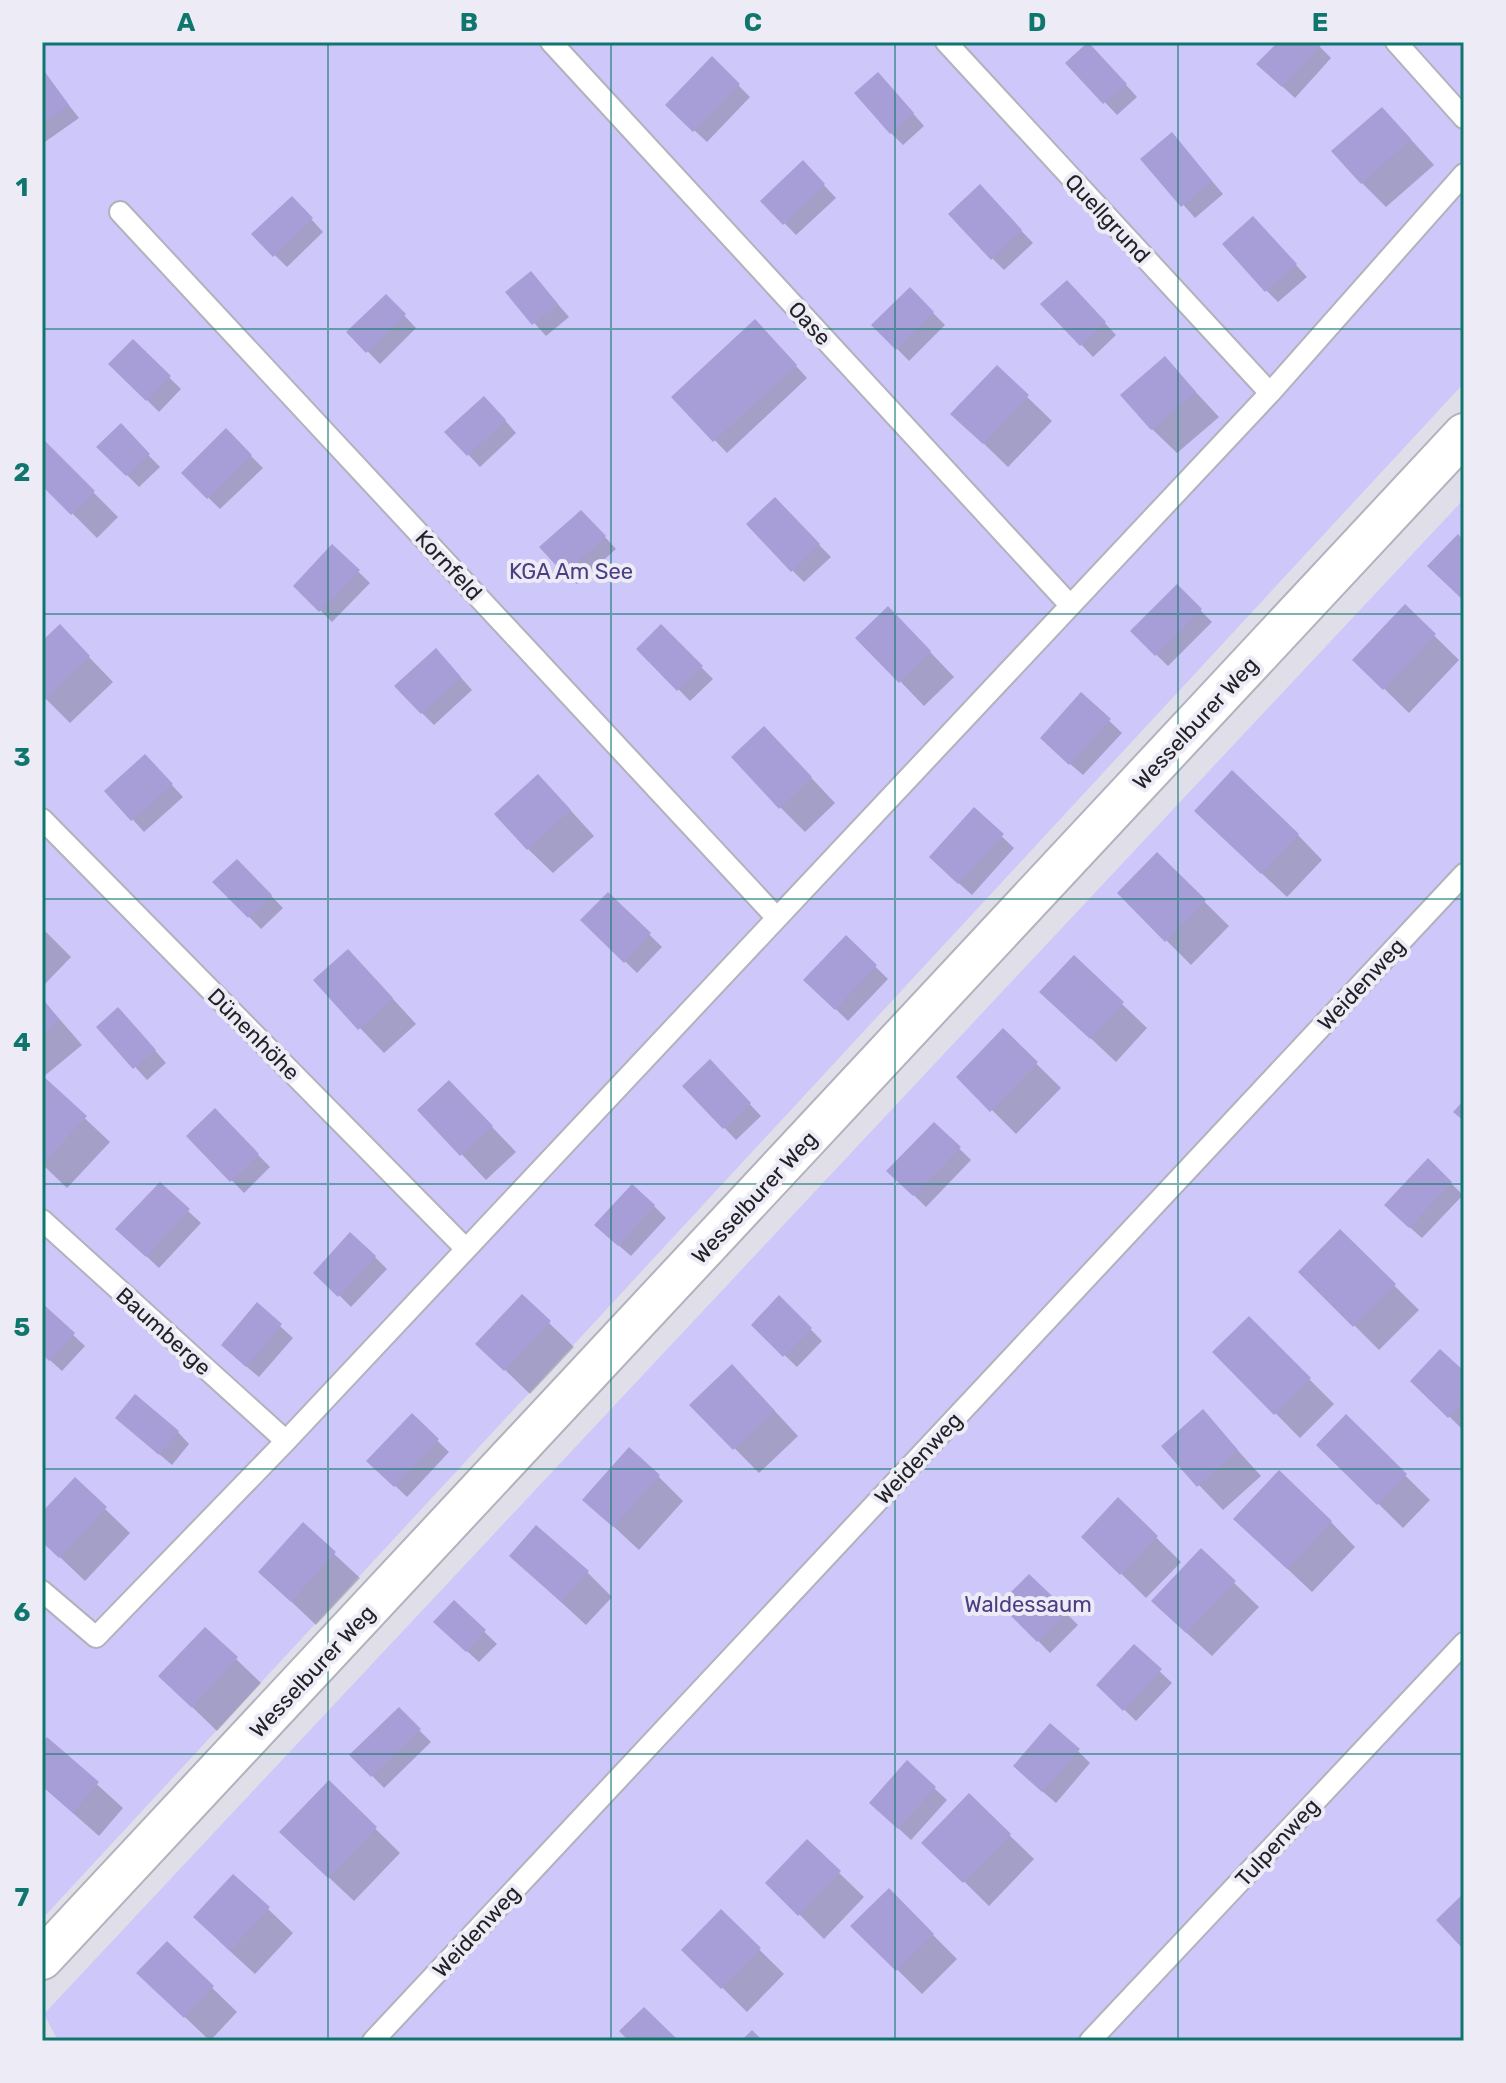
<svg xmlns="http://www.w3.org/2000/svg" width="1506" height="2083" viewBox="0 0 1506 2083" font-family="Rubik,sans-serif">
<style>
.green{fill:#cec7f9}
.shadow{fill:#0003}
.building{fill:#a79ed7}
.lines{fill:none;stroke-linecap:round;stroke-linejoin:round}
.service-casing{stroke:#b3b1bc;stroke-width:24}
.minor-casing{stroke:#b3b1bc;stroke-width:44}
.service{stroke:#fff;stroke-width:20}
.minor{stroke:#fff;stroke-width:40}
.grid{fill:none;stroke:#0f766e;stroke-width:2;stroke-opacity:0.55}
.labels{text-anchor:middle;stroke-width:8;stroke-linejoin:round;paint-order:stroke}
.street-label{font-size:22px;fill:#222226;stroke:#ecebf6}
.park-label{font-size:22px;fill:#4d3d83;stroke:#ecebf6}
.neatline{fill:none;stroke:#0f766e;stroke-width:3}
.grid-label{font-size:26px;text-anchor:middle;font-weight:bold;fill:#0f766e}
</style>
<rect width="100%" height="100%" fill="#dfdee9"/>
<path class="green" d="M42,42H1464V383L42,1919Z
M1464,499V2041H58L44,2014Z"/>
<path class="shadow" d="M1280,42H1315L1331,58L1295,98L1271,76Z
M1089,44L1137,97L1117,115L1068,63Z
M712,59L750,97L707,142L667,105Z
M42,71L79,118L42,144Z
M890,87L924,126L903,145L891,133Z
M1406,134L1434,165L1386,207L1362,183Z
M1183,147L1223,194L1195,218L1143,159Z
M803,163L836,198L796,235L763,201Z
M292,198L323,232L287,267L254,235Z
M991,199L1033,243L1004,270L992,258Z
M1265,231L1307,277L1278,302L1266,290Z
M531,273L569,317L546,336L507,293Z
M910,290L945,325L909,361L874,325Z
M1078,294L1116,335L1093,357L1043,304Z
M386,296L416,328L380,364L349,332Z
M767,334L807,378L727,453L674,397Z
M133,342L181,389L159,412L111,364Z
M1165,359L1219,417L1177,453L1152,429Z
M997,368L1052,421L1008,467L978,438Z
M496,410L516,433L480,467L447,432Z
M120,426L160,467L139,487L99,447Z
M226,431L263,468L220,509L183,473Z
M42,441L118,517L97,538L42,483Z
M775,500L831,557L804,582L792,570Z
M593,524L616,549L577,584L565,573Z
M333,547L370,583L332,622L296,586Z
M1177,587L1212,622L1168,666L1132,631Z
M1405,607L1459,660L1409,713L1355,660Z
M60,627L113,682L70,723L42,695V644Z
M661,627L713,679L690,701L639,649Z
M913,634L954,677L924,706L900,681Z
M448,663L472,690L434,725L422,713Z
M1082,695L1122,733L1083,775L1054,750Z
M788,753L835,803L805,832L780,807Z
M157,769L183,797L144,832L107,791Z
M562,801L594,836L553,873L528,849Z
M974,810L1014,848L972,895L943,869Z
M1221,835H1298L1322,860L1287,897Z
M1157,855L1229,926L1191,965L1119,893Z
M237,861L283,908L261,929L215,882Z
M608,894L662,947L637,973L583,920Z
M42,928L71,957L45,984L42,980Z
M846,938L888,979L848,1021L806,980Z
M1074,958L1147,1028L1116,1062L1067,1016Z
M372,976L416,1024L384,1053L360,1028Z
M42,999L82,1045L42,1078L110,1142L67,1188L42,1164Z
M130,1022L166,1063L147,1080L99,1027Z
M1003,1031L1061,1088L1016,1134L959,1077Z
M710,1062L761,1116L736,1140L685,1086Z
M474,1108L516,1152L486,1180L420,1110Z
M215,1111L270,1167L244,1193L189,1136Z
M935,1125L971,1160L926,1207L889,1171Z
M1428,1161L1463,1195L1422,1238L1398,1217Z
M160,1185L201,1223L159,1268L130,1241Z
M654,1206L666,1218L631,1256L609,1237Z
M1340,1232L1419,1310L1379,1350L1301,1272Z
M375,1257L387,1269L351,1307L316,1272Z
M522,1297L574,1347L530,1394L503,1368Z
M780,1298L822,1341L797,1367L753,1325Z
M257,1305L293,1338L259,1377L235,1357Z
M42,1306L85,1346L62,1371L42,1353Z
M1249,1319L1334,1404L1300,1438L1215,1352Z
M1464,1374V1425L1461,1428L1413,1381Z
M757,1392L798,1436L759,1473L692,1405Z
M1203,1412L1261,1476L1223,1510L1199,1485Z
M412,1416L449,1452L407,1497L369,1461Z
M1346,1417L1430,1500L1403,1528L1319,1445Z
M130,1429L178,1432L189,1444L172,1465Z
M658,1476L683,1501L639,1550L585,1500Z
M75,1480L130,1533L85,1581L42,1540V1515Z
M1118,1500L1181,1562L1146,1598L1084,1537Z
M1331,1522L1355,1547L1312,1592L1260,1543Z
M303,1525L360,1578L316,1625L260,1572Z
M1201,1551L1259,1607L1212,1656L1179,1626Z
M511,1556L587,1572L612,1597L586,1625Z
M1029,1576L1078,1625L1050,1653L1002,1604Z
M454,1603L497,1644L479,1662L448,1634Z
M205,1629L261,1683L217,1731L186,1701Z
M1134,1647L1172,1683L1136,1721L1099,1685Z
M399,1710L431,1742L384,1788L352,1755Z
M48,1740L123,1808L99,1836L42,1786V1746Z
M1078,1751L1090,1763L1056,1803L1027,1778Z
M907,1763L947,1800L911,1840L883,1814Z
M329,1783L400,1853L354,1901L306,1856Z
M969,1796L1034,1859L989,1906L924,1842Z
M807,1842L864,1897L824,1939L768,1883Z
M889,1891L957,1959L922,1994L853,1926Z
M268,1909L293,1933L255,1974L220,1942Z
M721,1912L784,1974L747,2012L684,1950Z
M167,1944L237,2012L210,2041L164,1997Z"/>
<path class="building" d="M1088,42L1127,84L1103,104L1065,63Z
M1278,42H1318L1321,45L1282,87L1256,64Z
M712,56L740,84L693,132L665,105Z
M42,68L69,105L42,124Z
M878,72L914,113L890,134L854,93Z
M1382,107L1411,139L1361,184L1331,151Z
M1172,132L1212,181L1181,207L1140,159Z
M803,160L825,184L783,225L760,201Z
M980,184L1022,230L991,260L948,214Z
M292,196L313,218L273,257L251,234Z
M1253,216L1297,264L1265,292L1222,244Z
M531,271L558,304L532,325L505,292Z
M1067,280L1106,322L1080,346L1040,304Z
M910,287L934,312L896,350L871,325Z
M386,294L406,314L366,353L346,332Z
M755,319L797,365L713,442L671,397Z
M133,339L171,376L146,401L108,364Z
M1165,356L1196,392L1151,430L1120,395Z
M997,365L1029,395L983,444L950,414Z
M484,396L506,420L467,456L444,432Z
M121,423L150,454L126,476L96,447Z
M226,428L252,455L207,499L181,473Z
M42,438L95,491L71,515L42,486Z
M775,497L820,544L791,572L746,524Z
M581,510L606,536L564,574L539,547Z
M1458,534L1464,541V601L1427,566Z
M332,544L360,570L319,612L293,586Z
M1177,584L1202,609L1155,656L1130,631Z
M1405,604L1436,634L1383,690L1352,660Z
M888,606L931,651L899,683L855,638Z
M60,624L90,656L45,700L42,641Z
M661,624L703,666L677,691L636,649Z
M436,648L461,677L421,714L394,686Z
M1081,692L1111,719L1069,765L1040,738Z
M764,726L812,777L779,809L731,757Z
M145,754L173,784L131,821L104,791Z
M1232,770L1299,834L1261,874L1194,811Z
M538,774L571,810L527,850L494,814Z
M974,807L1004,834L958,884L929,857Z
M1157,852L1206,900L1165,942L1117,893Z
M237,859L272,895L248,918L212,882Z
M608,892L651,933L624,963L580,920Z
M846,935L877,965L835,1010L803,980Z
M348,949L393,998L358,1030L313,980Z
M1074,955L1124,1002L1090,1039L1039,992Z
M42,998L59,1019L42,1034Z
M118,1007L156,1050L133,1069L96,1027Z
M1003,1028L1038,1062L990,1112L956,1077Z
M710,1059L751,1103L723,1129L682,1086Z
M42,1075L87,1116L42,1164Z
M449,1080L493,1126L460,1156L417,1110Z
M1464,1100V1121L1453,1112Z
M215,1108L259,1154L230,1182L186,1136Z
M934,1122L961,1147L913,1196L886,1171Z
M1428,1158L1452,1182L1409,1228L1384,1205Z
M160,1182L190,1209L146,1257L115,1229Z
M632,1184L655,1205L618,1246L594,1225Z
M1340,1229L1396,1284L1353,1327L1298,1272Z
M350,1232L376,1256L338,1297L313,1273Z
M522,1294L551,1321L504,1371L475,1344Z
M779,1295L812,1328L783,1357L751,1325Z
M257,1302L282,1324L246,1367L221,1345Z
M42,1303L75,1333L49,1361L42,1354Z
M1249,1316L1311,1378L1274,1415L1212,1352Z
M1440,1349L1464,1371V1401L1448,1418L1410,1381Z
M732,1364L775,1411L733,1450L689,1405Z
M135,1394L179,1431L159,1455L115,1418Z
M1203,1409L1238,1450L1197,1487L1161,1446Z
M412,1413L439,1439L394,1487L366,1461Z
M1346,1414L1407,1474L1377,1505L1316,1445Z
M629,1447L660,1475L613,1527L582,1500Z
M1279,1470L1332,1521L1287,1569L1233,1519Z
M75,1477L107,1507L59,1558L42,1542V1512Z
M1118,1497L1158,1536L1120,1575L1081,1537Z
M303,1522L336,1552L291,1602L258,1572Z
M536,1525L589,1571L561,1602L509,1556Z
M1201,1548L1236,1581L1186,1633L1151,1601Z
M1029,1574L1068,1611L1037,1642L999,1604Z
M454,1600L486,1630L466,1652L433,1622Z
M205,1627L238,1657L192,1708L158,1676Z
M1134,1644L1162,1669L1123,1711L1096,1685Z
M399,1707L421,1729L371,1777L349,1755Z
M1050,1723L1080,1749L1042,1792L1013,1766Z
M47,1737L99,1782L73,1813L42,1786V1743Z
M907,1760L936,1787L898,1829L869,1803Z
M329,1780L377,1827L328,1878L279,1832Z
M969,1793L1011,1834L963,1883L921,1843Z
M807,1839L841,1871L798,1916L765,1883Z
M233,1874L270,1907L230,1951L193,1917Z
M889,1888L934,1934L896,1971L850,1926Z
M1464,1893V1950L1436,1920Z
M721,1909L761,1948L721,1989L681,1950Z
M167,1941L214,1986L184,2018L136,1973Z
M644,2007L676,2038L673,2041H629L619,2031Z
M752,2030L763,2041H741Z"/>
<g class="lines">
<defs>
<path id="service" d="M551,42L1069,604
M946,42L1270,393
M1396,42L1464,118
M120,212L777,918
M42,819L466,1249
M42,1220L286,1441
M42,1591L96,1637L286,1441L1270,393L1464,174
M373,2041L1464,874
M1090,2041L1464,1643"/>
<path id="minor" d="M42,1959L1464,434"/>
</defs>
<use href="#service" class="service-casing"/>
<use href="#minor" class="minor-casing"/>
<use href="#service" class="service"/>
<use href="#minor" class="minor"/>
</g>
<path class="grid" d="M328,42V2041M611,42V2041M895,42V2041M1178,42V2041M42,329H1464M42,614H1464M42,899H1464M42,1184H1464M42,1469H1464M42,1754H1464"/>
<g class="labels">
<g class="street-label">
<text transform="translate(1108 218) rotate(47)" y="8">Quellgrund</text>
<text transform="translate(810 323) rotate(47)" y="8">Oase</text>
<text transform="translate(449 565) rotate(47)" y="8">Kornfeld</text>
<text transform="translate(1195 723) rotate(-47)" y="8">Wesselburer Weg</text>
<text transform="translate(1361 984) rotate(-47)" y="8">Weidenweg</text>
<text transform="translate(254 1034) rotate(45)" y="8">Dünenhöhe</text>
<text transform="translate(754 1197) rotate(-47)" y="8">Wesselburer Weg</text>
<text transform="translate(164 1331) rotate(42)" y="8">Baumberge</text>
<text transform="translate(918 1458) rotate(-47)" y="8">Weidenweg</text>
<text transform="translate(312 1671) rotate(-47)" y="8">Wesselburer Weg</text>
<text transform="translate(1277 1842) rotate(-47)" y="8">Tulpenweg</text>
<text transform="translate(476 1931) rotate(-47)" y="8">Weidenweg</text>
</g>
<g class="park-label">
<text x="571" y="579">KGA Am See</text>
<text x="1028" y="1612">Waldessaum</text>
</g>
</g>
<rect width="1506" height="2083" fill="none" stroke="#ecebf6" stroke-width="88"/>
<rect x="44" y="44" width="1418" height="1995" class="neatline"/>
<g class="grid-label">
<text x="186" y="31">A</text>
<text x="469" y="31">B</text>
<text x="753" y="31">C</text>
<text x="1037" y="31">D</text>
<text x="1320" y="31">E</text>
<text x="22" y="196">1</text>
<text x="22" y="481">2</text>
<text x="22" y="766">3</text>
<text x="22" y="1051">4</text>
<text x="22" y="1336">5</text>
<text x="22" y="1621">6</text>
<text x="22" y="1906">7</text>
</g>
</svg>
